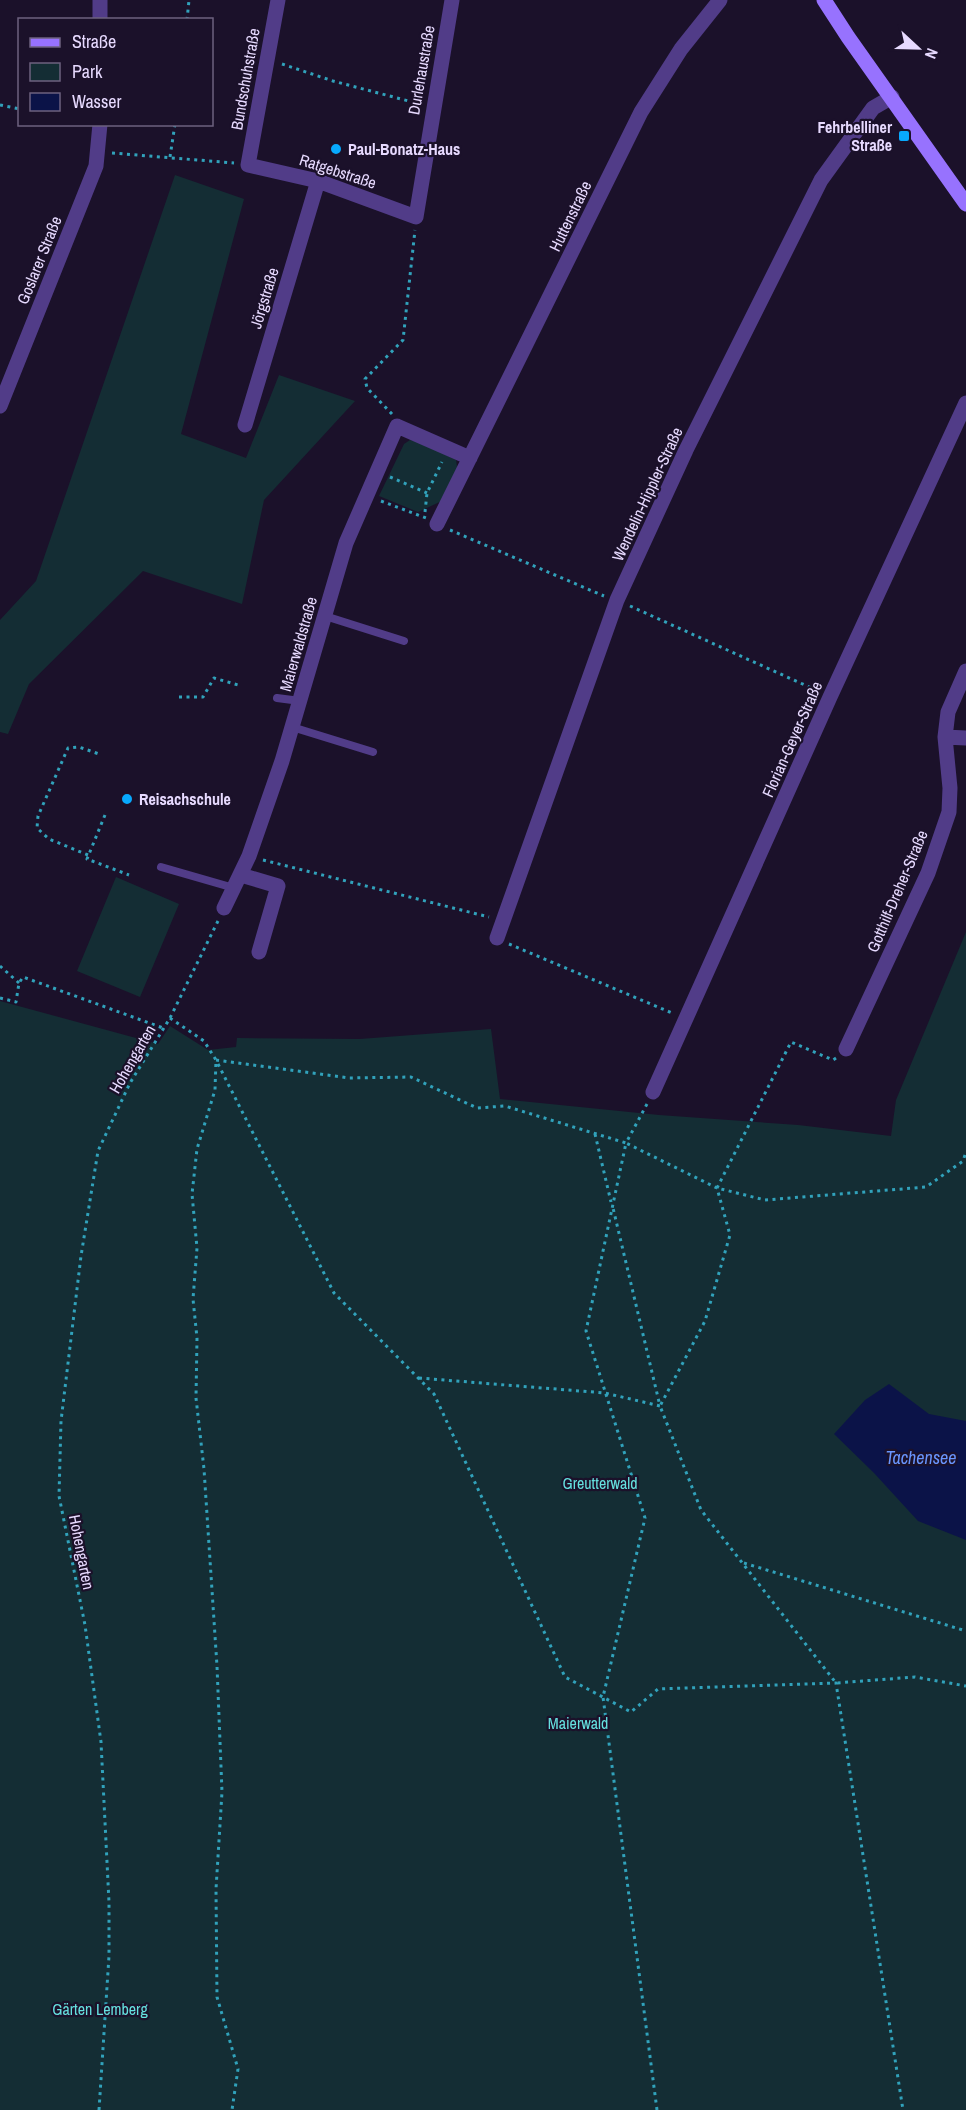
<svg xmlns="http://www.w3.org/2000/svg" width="966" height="2110" viewBox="0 0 966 2110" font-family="'Archivo Narrow',sans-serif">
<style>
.green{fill:#142d34}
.water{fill:#0b1348}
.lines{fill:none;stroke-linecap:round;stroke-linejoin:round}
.path{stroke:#31a2bb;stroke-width:3;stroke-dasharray:3 4.5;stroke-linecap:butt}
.lane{stroke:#513c88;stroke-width:8}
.street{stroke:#513c88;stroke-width:15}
.secondary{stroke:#9772fe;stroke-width:15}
.poi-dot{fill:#08a9fd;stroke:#1b112a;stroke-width:2}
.labels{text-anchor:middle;stroke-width:4.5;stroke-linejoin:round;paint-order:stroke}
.street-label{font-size:16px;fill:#e7daff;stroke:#1b112a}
.poi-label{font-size:16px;font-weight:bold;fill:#e7daff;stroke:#1b112a;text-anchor:start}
.park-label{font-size:16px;fill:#65e0df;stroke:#1b112a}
.water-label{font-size:18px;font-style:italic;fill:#6995fe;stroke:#1b112a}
</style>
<rect width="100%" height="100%" fill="#1b112a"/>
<path class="green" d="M175,175L244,199L181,434L246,458L279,375L355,401L264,500L242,604L143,571L29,684L8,734L0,732V620L36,581Z
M410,440L420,442L456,460L458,473L444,500L418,512L379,496L404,444Z
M116,877L179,904L140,997L77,971Z
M966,932V2110H0V1001L158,1044L170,1026L208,1050L236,1047L237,1038L360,1039L491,1029L500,1099L659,1115L798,1125L891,1136L896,1100Z"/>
<path class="water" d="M889,1384L929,1414L966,1421V1540L918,1521L874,1473L834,1434L865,1400Z"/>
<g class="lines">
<path class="path" d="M187,20L189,0
M282,64L333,81L420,104
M0,105L20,109
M112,153L234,163
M170,157L175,124
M392,414L367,388L365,379L403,340L415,230
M390,477L427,493
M381,501L426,518
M425,512L427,493L442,462
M450,530L604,596
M630,606L818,691
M179,697H203L214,678L238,685
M105,815L87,859L129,875
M88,855L49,839L37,828L38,816L68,748L79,747L99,754
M263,860L489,917
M509,944L672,1013
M0,966L19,983
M0,998L16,1002L19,983L23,977L163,1028
M170,1018L204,1041L216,1060L215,1090L197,1149L192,1194L197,1248L193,1299L197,1338L196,1398L204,1469L217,1666L222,1792L216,1889L217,1997L238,2069L232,2110
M836,1058L833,1060L791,1042L717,1188L765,1200L926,1187L963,1161L966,1152
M647,1104L626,1143L505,1106L477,1108L411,1077L349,1078L216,1060L334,1293L434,1394L565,1677L631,1712L658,1689L836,1683L903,2110
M595,1134L611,1202
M419,1378L605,1393L660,1406L613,1208
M744,1563L966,1631
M99,2110L109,1956V1902L101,1742L85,1625L59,1496L61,1421L81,1256L98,1151L130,1083L170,1018L218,921
M657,2110L603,1697L645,1518L586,1331L626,1143L717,1188L730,1235L705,1321L660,1406L701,1510L836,1683L915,1677L966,1686"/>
<path class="lane" d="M325,616L404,641
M277,698L300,701
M292,727L373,752
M161,867L234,888"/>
<path class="street" d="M278,0L248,165L318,181L416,217L452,0
M100,20V0
M0,406L96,166L100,124
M245,425L318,181
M437,524L641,112L681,49L720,0
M945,737L966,738
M241,875L278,886L259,952
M224,908L249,856L282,761L346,543L397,426L470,458
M497,938L617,600L686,450L821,180L873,108L892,97
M846,1049L928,873L949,812L950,788L945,737L948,712L966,671
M653,1092L830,697L966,403"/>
<path class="secondary" d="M824,0L848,37L966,204"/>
</g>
<g class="poi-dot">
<rect x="898" y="130" width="12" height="12" rx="3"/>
<circle cx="336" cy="149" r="6"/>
<circle cx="127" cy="799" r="6"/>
</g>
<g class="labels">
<g class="street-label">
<text transform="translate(421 70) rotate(-80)" y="6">Durlehaustraße</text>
<text transform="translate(245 79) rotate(-80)" y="6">Bundschuhstraße</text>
<text transform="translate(338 171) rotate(18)" y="6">Ratgebstraße</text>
<text transform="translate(570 216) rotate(-64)" y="6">Huttenstraße</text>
<text transform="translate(39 260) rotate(-68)" y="6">Goslarer Straße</text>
<text transform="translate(264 298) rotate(-73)" y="6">Jörgstraße</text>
<text transform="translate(647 494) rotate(-65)" y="6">Wendelin-Hippler-Straße</text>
<text transform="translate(298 644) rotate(-74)" y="6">Maierwaldstraße</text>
<text transform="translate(792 739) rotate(-66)" y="6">Florian-Geyer-Straße</text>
<text transform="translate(897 891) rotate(-67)" y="6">Gotthilf-Dreher-Straße</text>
<text transform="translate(132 1059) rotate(-60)" y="6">Hohengarten</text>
<text transform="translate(82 1552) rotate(79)" y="6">Hohengarten</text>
</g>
<g class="poi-label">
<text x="892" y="133" text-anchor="end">Fehrbelliner<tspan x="892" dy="18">Straße</tspan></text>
<text x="348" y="155">Paul-Bonatz-Haus</text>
<text x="139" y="805">Reisachschule</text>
</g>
<g class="park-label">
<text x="600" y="1489">Greutterwald</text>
<text x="578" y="1729">Maierwald</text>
<text x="100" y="2015">Gärten Lemberg</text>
</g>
<g class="water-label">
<text x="921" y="1464">Tachensee</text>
</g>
</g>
<rect x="18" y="18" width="195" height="108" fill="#1b112a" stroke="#6d617f" stroke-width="1.5"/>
<rect x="30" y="38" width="30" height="9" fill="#9772fe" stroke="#6d617f" stroke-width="1.5"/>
<text x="72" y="48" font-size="18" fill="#e7daff">Straße</text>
<rect x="30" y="63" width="30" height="18" fill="#142d34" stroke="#6d617f" stroke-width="1.5"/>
<text x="72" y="78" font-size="18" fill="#e7daff">Park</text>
<rect x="30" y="93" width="30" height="18" fill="#0b1348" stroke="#6d617f" stroke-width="1.5"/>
<text x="72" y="108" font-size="18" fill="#e7daff">Wasser</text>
<g transform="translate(918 48) rotate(112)" stroke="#1b112a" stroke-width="4.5" paint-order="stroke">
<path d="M0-4.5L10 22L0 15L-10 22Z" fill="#e7daff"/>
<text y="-9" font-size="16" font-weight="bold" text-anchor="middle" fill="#e7daff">N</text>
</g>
</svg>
